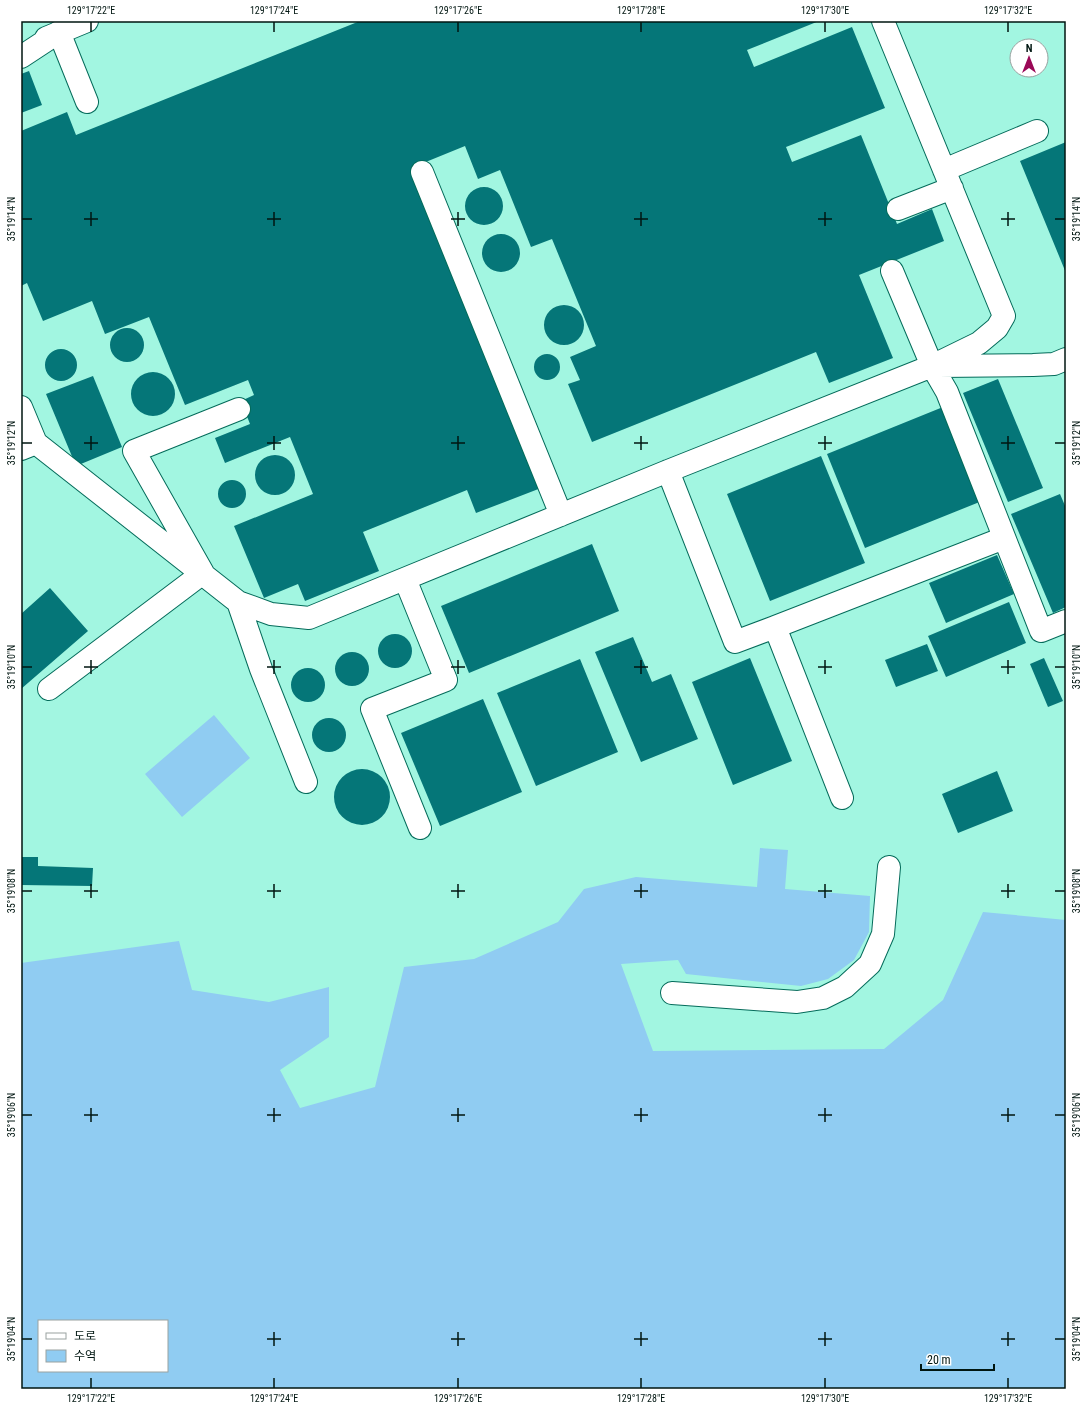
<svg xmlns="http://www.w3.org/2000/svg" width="1087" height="1410" viewBox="0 0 1087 1410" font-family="'Roboto Condensed','Noto Sans KR',sans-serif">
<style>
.water{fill:#90ccf2;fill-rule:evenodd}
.building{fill:#057678}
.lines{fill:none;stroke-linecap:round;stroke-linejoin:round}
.minor-casing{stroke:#046b5a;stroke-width:24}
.minor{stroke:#fff;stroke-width:22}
.ticks{fill:none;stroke:#001611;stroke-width:1.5}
.neatline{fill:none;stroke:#001611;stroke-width:1.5}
.ticks-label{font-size:10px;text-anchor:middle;fill:#001611}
</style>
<rect width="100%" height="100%" fill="#a2f6e1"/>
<path class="water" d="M214,715L250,758L182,817L145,774Z
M760,848L788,850L785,889L870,896L869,932L854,960L828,979L801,986L686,974L678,960L621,964L653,1051L884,1049L943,1000L983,912L1066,920V1389H21V963L179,941L192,990L269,1002L329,987V1037L280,1070L300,1108L375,1087L404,967L474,959L558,922L584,889L636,877L757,887ZM39,1321H167V1371H39Z"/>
<path class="building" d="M360,21H819L747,50L754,67L852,27L885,108L786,147L792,162L861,135L897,224L932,209L944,241L859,275L893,358L829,383L816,352L592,442L568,384L580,380L570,357L596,346L552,239L531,247L500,170L478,179L465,146L411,168L541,488L476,513L467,490L363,532L379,571L305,601L298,584L264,598L234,526L313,494L290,437L225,463L215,438L250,424L241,401L254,395L248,380L185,405L149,317L105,334L92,301L43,321L27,283L21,286V131L67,112L76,135Z
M29,71L42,105L21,113V74Z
M1066,142V273L1020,161Z
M465 206a19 19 0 1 1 38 0a19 19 0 1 1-38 0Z
M482 253a19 19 0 1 1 38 0a19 19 0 1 1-38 0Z
M544 325a20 20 0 1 1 40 0a20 20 0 1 1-40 0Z
M110 345a17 17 0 1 1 34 0a17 17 0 1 1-34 0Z
M45 365a16 16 0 1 1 32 0a16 16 0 1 1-32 0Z
M534 367a13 13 0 1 1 26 0a13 13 0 1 1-26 0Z
M131 394a22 22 0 1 1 44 0a22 22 0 1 1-44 0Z
M93,376L122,447L76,466L46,394Z
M998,379L1043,488L1008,502L963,393Z
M943,407L982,501L865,548L827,454Z
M255 475a20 20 0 1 1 40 0a20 20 0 1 1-40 0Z
M821,456L865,563L770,601L727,494Z
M218 494a14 14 0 1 1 28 0a14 14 0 1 1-28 0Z
M1060,494L1066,508V607L1053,613L1011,514Z
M592,544L619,611L469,673L441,606Z
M997,555L1014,594L946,623L929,583Z
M50,588L88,631L21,689V614Z
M1009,602L1026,643L946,677L928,636Z
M378 651a17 17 0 1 1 34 0a17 17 0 1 1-34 0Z
M633,637L652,682L671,674L698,739L641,762L595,652Z
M927,644L938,671L896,687L885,660Z
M335 669a17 17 0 1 1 34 0a17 17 0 1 1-34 0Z
M750,658L792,761L733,785L692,682Z
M1044,658L1063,701L1048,707L1030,664Z
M580,659L618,752L536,786L497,693Z
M291 685a17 17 0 1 1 34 0a17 17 0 1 1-34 0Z
M483,699L522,792L440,826L401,733Z
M312 735a17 17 0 1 1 34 0a17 17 0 1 1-34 0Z
M334 797a28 28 0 1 1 56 0a28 28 0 1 1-56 0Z
M997,771L1013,811L958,833L942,794Z
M21,857H38V866L93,868L92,886L21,885Z"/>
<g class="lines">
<defs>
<path id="minor" d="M46,38L87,21
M21,57L59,32L87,102
M944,170L1037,131
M422,172L561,515
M898,209L952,188
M892,271L932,366L947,392L1041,631L1066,621
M938,366L1033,365L1054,364L1066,359
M21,407L36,443
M21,449L36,443L238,602L271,614L309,618L668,471L932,366L979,343L997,328L1004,316L883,21
M668,471L735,642L775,627L842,798
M405,579L446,680L372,709L420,828
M238,602L261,669L306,782
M775,627L1004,538
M49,689L203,573L134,451L239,409
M672,993L797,1002L823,998L845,987L870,964L883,934L889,867"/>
</defs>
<use href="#minor" class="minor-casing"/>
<use href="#minor" class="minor"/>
</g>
<path class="ticks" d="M91,22V32M274,22V32M458,22V32M641,22V32M825,22V32M1008,22V32M91,212V226M274,212V226M458,212V226M641,212V226M825,212V226M1008,212V226M22,219H32M84,219H98M267,219H281M451,219H465M634,219H648M818,219H832M1001,219H1015M1055,219H1065M91,436V450M274,436V450M458,436V450M641,436V450M825,436V450M1008,436V450M22,443H32M84,443H98M267,443H281M451,443H465M634,443H648M818,443H832M1001,443H1015M1055,443H1065M91,660V674M274,660V674M458,660V674M641,660V674M825,660V674M1008,660V674M22,667H32M84,667H98M267,667H281M451,667H465M634,667H648M818,667H832M1001,667H1015M1055,667H1065M91,884V898M274,884V898M458,884V898M641,884V898M825,884V898M1008,884V898M22,891H32M84,891H98M267,891H281M451,891H465M634,891H648M818,891H832M1001,891H1015M1055,891H1065M91,1108V1122M274,1108V1122M458,1108V1122M641,1108V1122M825,1108V1122M1008,1108V1122M22,1115H32M84,1115H98M267,1115H281M451,1115H465M634,1115H648M818,1115H832M1001,1115H1015M1055,1115H1065M274,1332V1346M458,1332V1346M641,1332V1346M825,1332V1346M1008,1332V1346M22,1339H32M267,1339H281M451,1339H465M634,1339H648M818,1339H832M1001,1339H1015M1055,1339H1065M91,1378V1388M274,1378V1388M458,1378V1388M641,1378V1388M825,1378V1388M1008,1378V1388"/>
<rect width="1087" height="1410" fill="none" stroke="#ffffff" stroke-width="44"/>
<rect x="38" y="1320" width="130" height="52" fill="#ffffff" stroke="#99a2a0"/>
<rect x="46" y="1333" width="20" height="6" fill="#ffffff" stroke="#99a2a0"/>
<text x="74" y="1340" font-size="12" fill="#001611">도로</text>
<rect x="46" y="1350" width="20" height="12" fill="#90ccf2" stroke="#99a2a0"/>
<text x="74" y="1360" font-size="12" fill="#001611">수역</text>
<g transform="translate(1029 58)"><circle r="19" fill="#ffffff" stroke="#99a2a0"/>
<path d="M0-3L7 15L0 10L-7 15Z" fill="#9b0857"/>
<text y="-6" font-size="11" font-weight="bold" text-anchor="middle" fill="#001611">N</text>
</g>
<path d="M921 1364v6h73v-6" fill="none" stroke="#001611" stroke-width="2"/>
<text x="927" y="1364" font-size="12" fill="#001611" stroke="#ffffff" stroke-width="3" paint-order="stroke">20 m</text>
<rect x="22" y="22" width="1043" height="1366" class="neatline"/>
<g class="ticks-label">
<text x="91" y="14">129°17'22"E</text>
<text x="274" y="14">129°17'24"E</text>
<text x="458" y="14">129°17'26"E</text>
<text x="641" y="14">129°17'28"E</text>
<text x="825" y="14">129°17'30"E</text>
<text x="1008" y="14">129°17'32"E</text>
<text transform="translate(11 219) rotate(-90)" y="4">35°19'14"N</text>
<text transform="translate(1076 219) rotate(-90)" y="4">35°19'14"N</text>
<text transform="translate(11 443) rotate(-90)" y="4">35°19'12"N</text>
<text transform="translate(1076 443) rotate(-90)" y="4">35°19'12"N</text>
<text transform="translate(11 667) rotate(-90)" y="4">35°19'10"N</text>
<text transform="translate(1076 667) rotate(-90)" y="4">35°19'10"N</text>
<text transform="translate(11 891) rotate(-90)" y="4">35°19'08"N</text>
<text transform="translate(1076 891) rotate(-90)" y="4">35°19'08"N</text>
<text transform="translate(11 1115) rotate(-90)" y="4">35°19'06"N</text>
<text transform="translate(1076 1115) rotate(-90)" y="4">35°19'06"N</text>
<text transform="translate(11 1339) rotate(-90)" y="4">35°19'04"N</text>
<text transform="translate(1076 1339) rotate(-90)" y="4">35°19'04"N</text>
<text x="91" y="1402">129°17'22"E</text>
<text x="274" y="1402">129°17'24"E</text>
<text x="458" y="1402">129°17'26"E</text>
<text x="641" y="1402">129°17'28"E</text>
<text x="825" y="1402">129°17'30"E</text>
<text x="1008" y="1402">129°17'32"E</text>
</g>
</svg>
